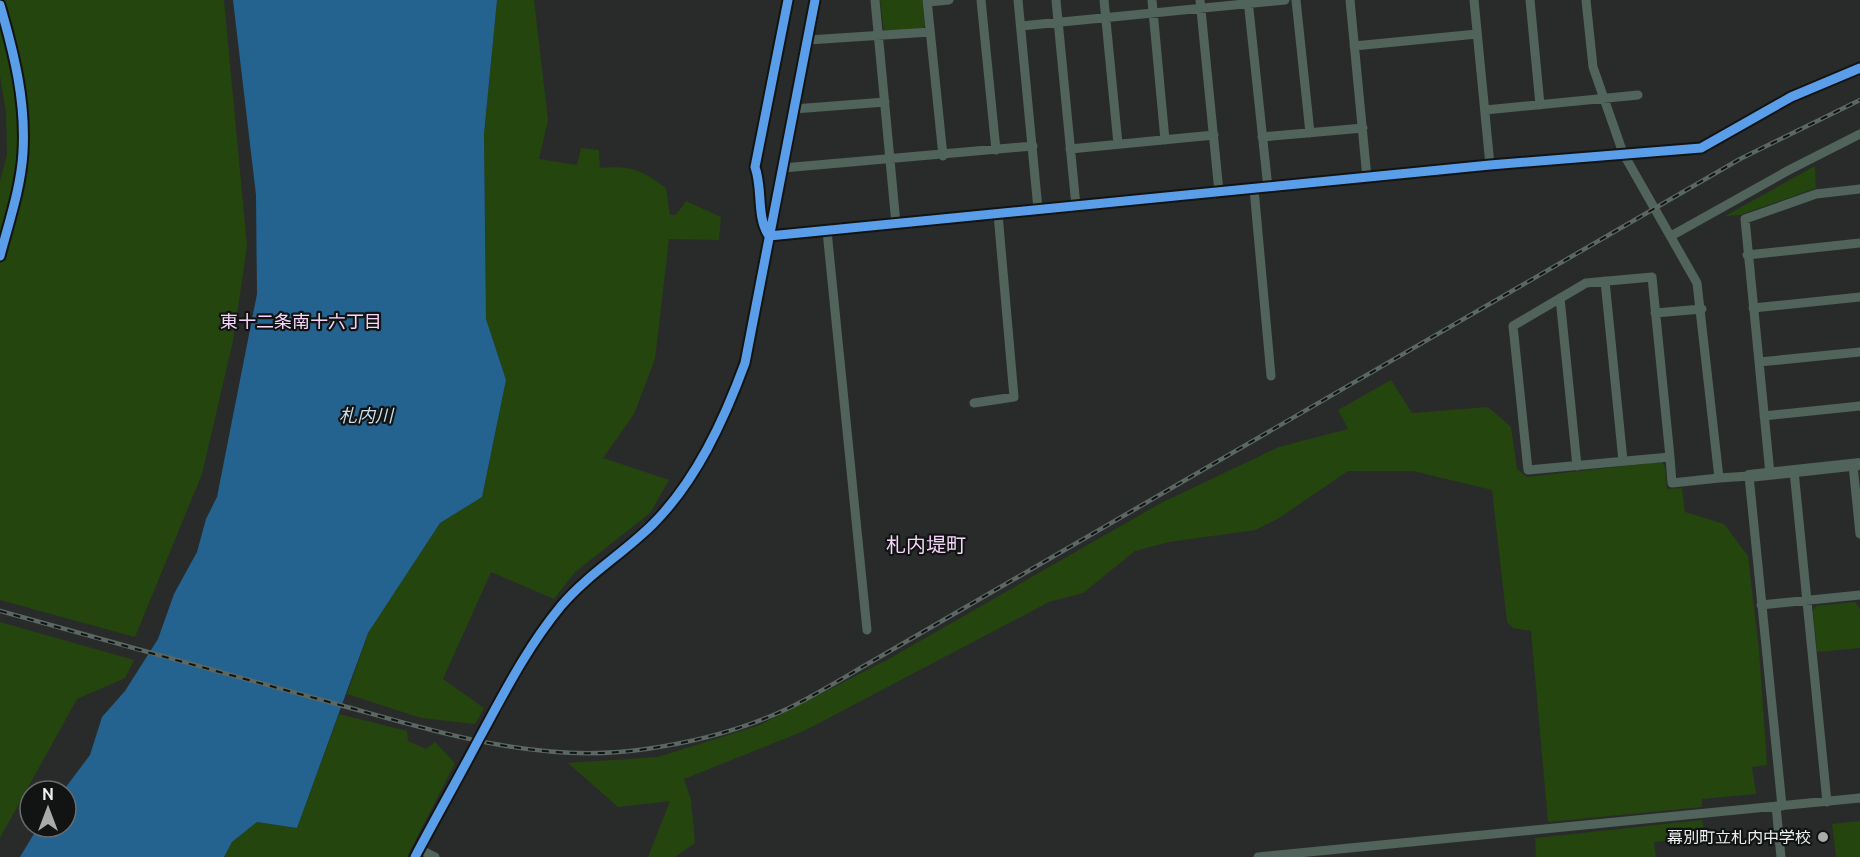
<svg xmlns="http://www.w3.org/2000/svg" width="1860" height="857" viewBox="0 0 1860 857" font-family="Ubuntu,'Noto Sans JP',sans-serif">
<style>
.green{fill:#24450d}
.water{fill:#24638f}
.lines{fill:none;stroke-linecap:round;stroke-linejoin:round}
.minor{stroke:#50645b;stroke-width:9}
.tertiary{stroke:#50645b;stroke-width:12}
.rail-casing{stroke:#5a6762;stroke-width:4.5}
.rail{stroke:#121414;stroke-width:2;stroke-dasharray:7;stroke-linecap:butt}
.cycleway-casing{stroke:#121414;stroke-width:13}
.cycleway{stroke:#5a9eea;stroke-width:9}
.poi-dot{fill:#a8abaa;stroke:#121414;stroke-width:2}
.labels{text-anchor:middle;stroke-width:4.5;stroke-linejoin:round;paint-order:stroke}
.poi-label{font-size:16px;fill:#ecf0ef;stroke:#121414;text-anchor:end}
.neighbourhood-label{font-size:18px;fill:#f5d5f9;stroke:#121414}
.water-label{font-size:18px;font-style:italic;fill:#c8dcec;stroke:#121414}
.quarter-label{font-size:20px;fill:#f5d5f9;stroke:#121414}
</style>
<rect width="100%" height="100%" fill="#292b2b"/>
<path class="green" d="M0,0H224L247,246L233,341L202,474L135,637L0,600V181L7,154L6,112L0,76Z
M497,0H534L548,120L539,159L577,165L581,148L599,150L600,168C631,165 642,170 666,188L670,215H676L686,201L721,217L719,240L669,239L655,359L634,414L603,458L669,480L650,513L575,572L554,599L491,572L443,679L484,708L475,724L421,718L347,694L368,633L440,523L482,497L506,380L486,319L484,134Z
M880,0H922L925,25L923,28L884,32Z
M1815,166L1816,188L1740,215L1725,216Z
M1391,380L1412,413L1488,407L1511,427L1517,469L1527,477L1661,462L1665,466L1667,489L1682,488L1685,512L1724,524L1748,556L1759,650L1767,765L1752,767L1756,794L1702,799V807L1548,822L1531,631L1513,628L1507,622L1492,490L1413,471H1348L1279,518L1255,530L1169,542L1135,551L1083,593L1049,602L804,731L684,779L691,800L695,843L675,857H648L670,801L618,807L568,763L658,757L760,725L887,660L1161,503L1279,447L1348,429L1338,410Z
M1855,602L1860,609V648L1817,652L1813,611L1816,606Z
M0,622L134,660L125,678L77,699L0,838Z
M339,714L407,731L408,741L426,749L435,742L455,763L407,857H224L232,842L257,822L297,828Z
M1702,820L1705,836L1654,842L1656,857H1536L1535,838Z
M1860,821V857H1836L1832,824Z"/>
<path class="water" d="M233,0H497L484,134L486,319L506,380L482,497L440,523L368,633L297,828L257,822L232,842L224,857H20L38,827H66V791H63L90,755L102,717L125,691L158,639L174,594L197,552L206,519L217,497L257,294L256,195Z"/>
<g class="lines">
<path class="minor" d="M788,0L755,167C763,189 756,217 769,236L1490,165L1701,148L1791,97L1860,68
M875,0L896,224
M927,0L943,156
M981,0L996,150
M1018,0L1038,209
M1056,0L1076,206
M1104,0L1118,144
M1152,0L1165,140
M1200,0L1219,192
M1248,0L1268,188
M1296,0L1310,133
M1350,0L1367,178
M1474,0L1490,165
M1530,0L1540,105
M1586,0L1593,67L1623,153L1697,283L1719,478L1749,476L1782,806
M928,2L949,0
M0,5C14,53 26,101 23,152C21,187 9,222 0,256
M1021,26L1285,0
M808,40L930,32
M1354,46L1477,34
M794,109L885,102
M1485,110L1638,95
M1262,137L1363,128
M1070,149L1214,135
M783,168L1033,146
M1254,189L1271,376
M827,231L867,630
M1671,236L1789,170L1860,134
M1747,255L1860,243
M1605,281L1623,461
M1560,298L1577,466
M1753,308L1860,297
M1655,313L1702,309
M1759,362L1860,352
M974,403L1014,397L998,214
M1764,416L1860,406
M1670,457L1528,470L1513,326L1586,283L1652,277L1670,457L1672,483L1719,478
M1853,465L1860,534
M1794,471L1827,802
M1770,474L1745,219L1816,194L1860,189
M1761,605L1860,595
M1776,806L1781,857
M419,849L435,857
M1258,857L1860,798"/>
<path class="tertiary" d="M1749,476L1860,464
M415,857C436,817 459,777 480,737C505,691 528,646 561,606C588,574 624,553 653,524C696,481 724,420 745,363L815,0"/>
<defs>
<path id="rail" d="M0,611C106,641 212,670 318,699C426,728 534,766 646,749C695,742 745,729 789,708C815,695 840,680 864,666L1740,159L1860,100"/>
</defs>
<use href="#rail" class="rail-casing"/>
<use href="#rail" class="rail"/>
<defs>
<path id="cycleway" d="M788,0L755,167C763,189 756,217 769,236L1490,165L1701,148L1791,97L1860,68
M0,5C14,53 26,101 23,152C21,187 9,222 0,256
M415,857C436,817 459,777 480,737C505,691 528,646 561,606C588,574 624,553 653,524C696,481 724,420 745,363L815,0"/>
</defs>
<use href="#cycleway" class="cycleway-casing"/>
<use href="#cycleway" class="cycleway"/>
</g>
<circle class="poi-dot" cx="1823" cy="837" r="6"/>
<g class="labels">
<g class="poi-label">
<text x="1811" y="843">幕別町立札内中学校</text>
</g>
<g class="neighbourhood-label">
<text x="301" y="328">東十二条南十六丁目</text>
</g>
<g class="water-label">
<text x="366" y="422">札内川</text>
</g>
<g class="quarter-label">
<text x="926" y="552">札内堤町</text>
</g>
</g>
<g transform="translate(48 809)"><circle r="28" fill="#121414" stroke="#696c6c" stroke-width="1.5"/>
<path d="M0-4.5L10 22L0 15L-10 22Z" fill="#a8abaa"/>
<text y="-9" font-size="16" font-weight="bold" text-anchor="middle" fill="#ecf0ef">N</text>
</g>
</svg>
